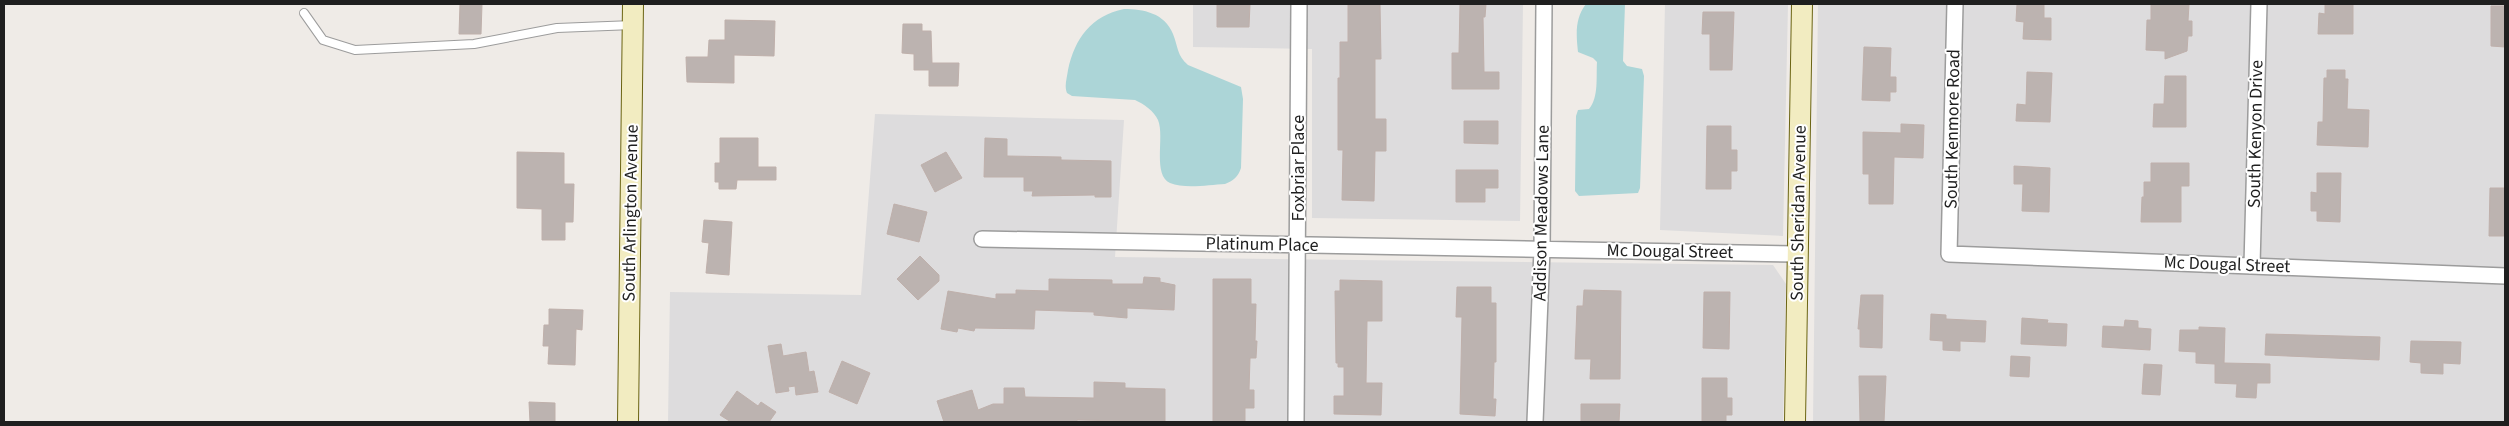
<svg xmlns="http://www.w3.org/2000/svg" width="2509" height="426" viewBox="0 0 2509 426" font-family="'Source Sans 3',sans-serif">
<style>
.residential{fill:#dddcdd}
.water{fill:#acd5d7}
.building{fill:#bcb3b0;stroke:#bfb0ab}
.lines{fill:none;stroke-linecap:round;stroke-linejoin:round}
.lane-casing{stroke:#9c9c9c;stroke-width:10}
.street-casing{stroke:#9c9c9c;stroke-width:18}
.secondary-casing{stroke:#6b6412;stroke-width:22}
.lane{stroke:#fff;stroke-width:8}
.street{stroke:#fff;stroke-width:15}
.secondary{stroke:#f2ecc1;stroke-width:20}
.labels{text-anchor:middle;stroke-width:4;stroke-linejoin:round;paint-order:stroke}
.street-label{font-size:18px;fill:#1f1f1f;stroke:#fff}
</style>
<rect width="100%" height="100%" fill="#efebe7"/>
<path class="residential" d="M1193,4H1523L1520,221L1312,218V49L1193,47Z
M1665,4H1788L1783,236L1660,230Z
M1818,4H2505V422H1813Z
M875,114L1124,120L1115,257L1773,265L1786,284L1783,422H668L670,292L861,295Z"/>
<path class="water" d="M1586,4H1625L1623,61L1627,66L1642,69L1644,76L1640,188L1638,193L1579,196L1575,191L1576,116L1578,110L1589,109C1599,97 1596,77 1597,62L1593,58L1578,52C1576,34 1575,18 1586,4Z
M1124,9C1143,9 1165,13 1173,34C1178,46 1177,56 1188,65L1241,87L1243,99L1241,168C1238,177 1233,181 1225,184C1209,185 1184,189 1170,183C1152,175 1165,136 1158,120C1154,111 1144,104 1135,100L1072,96L1067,93C1064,86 1067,78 1068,70C1075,38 1091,16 1124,9Z"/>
<path class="building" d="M460,4H482L481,34H459Z
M1217,4H1250L1249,27H1217Z
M1348,4H1380L1381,59H1375V119H1386V151H1375L1374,201L1342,200L1343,150H1338V78H1340V42H1348Z
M1460,4H1486L1485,17H1483L1484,72H1499V89H1452V53H1459Z
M2017,4H2044V18H2051V40L2023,39L2024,22L2016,21Z
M2151,4H2189L2188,21H2192V36H2188L2187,51L2165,59V51L2146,50L2147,20H2151Z
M2325,4H2353V34H2318L2319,13L2325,14Z
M2491,6H2505V47L2491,46Z
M1703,12H1734L1732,70H1710V34H1702Z
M725,20L775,21L774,56L734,55V83L687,82L686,57H708L709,40H725Z
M903,24H922V31H931L932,63H959L958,86H929V70H914V54L902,53Z
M1864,47L1891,48L1890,77H1896V92H1890V101L1862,100Z
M2327,70H2345V79H2348L2347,109L2369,110L2368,147L2317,145L2318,122H2323L2324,78H2327Z
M2027,72L2052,73L2050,122L2016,121L2017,104L2026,105Z
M2165,76H2186V127H2153L2154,104H2164Z
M1464,121H1498V144L1464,143Z
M1901,124L1924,125L1923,158L1894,157L1893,204H1869V174H1863V132L1901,133Z
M1707,126H1731V150H1737V171H1731V189H1706Z
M720,138H758V167H776V180H737L736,189H719V182H715V163H720Z
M985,138L1007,139V156L1061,157V160L1111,161V197H1095V195L1032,196L1033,191H1024V177H984Z
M517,152L564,153V184H574L573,222H565V240H542V209L517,208Z
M946,152L962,178L935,192L921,165Z
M2151,163H2189V186H2181V222H2141L2142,197H2144V182H2151Z
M2014,166L2050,168L2049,212L2022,211L2023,184H2014Z
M1456,170H1498V188H1485V202H1456Z
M2317,173H2341L2340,222L2317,221V211H2311V192L2317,193Z
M2490,188H2505V236H2489Z
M894,204L927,212L919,242L887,234Z
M704,220L732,222L729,275L706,273L709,243L702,242Z
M920,256L939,275V281L918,300L897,279Z
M1144,277L1160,278V282L1175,285L1174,310L1127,308V318L1094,315V312L1035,310L1034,329L975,328L974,331L958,328L957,332L941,329L948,291L996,299V294H1016V290L1049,291V279L1112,280V284H1143Z
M1213,279H1251V304H1256L1255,341H1257L1256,358H1250L1249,390H1254V408H1245V422H1213Z
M1340,280L1382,281V321H1367L1366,383H1382L1381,415L1334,414V396H1344V367H1338V363H1336L1335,291H1340Z
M1457,287H1491V303H1496V362H1494L1493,399H1496L1495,416L1460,414L1462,317H1456Z
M1584,290L1621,291L1620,379H1590L1591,359H1575L1577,306H1583Z
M1704,292H1730L1729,349L1703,348Z
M1861,295H1883L1882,348L1860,347V329H1858Z
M549,309L583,310L582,330L576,329L575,365L548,364L549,346H543L544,325H549Z
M1931,314L1946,315V319L1986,321L1985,342L1960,341V351L1943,350V341L1930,340Z
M2022,318L2048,320L2047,323L2067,324L2066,346L2021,344Z
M2125,320L2138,321V328L2151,329L2150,350L2102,347L2103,326L2124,327Z
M2199,327L2225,328L2224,363L2270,364V383H2257L2256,398L2236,397L2237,384L2215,383V364L2196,363V352L2179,351L2180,330H2199Z
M2266,334L2380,337L2379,360L2265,355Z
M2411,341L2461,342L2460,364L2443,363V374L2421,373V363L2410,362Z
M781,344L783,356L806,352L809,372L814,371L818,392L796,395L795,386L788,387L789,391L776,393L768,346Z
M2011,356L2030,357L2029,377L2010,376Z
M842,361L870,373L857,404L829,392Z
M2144,364L2162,365L2160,395L2142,394Z
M1859,376H1886L1884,422H1860Z
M1702,378H1727V398H1732V415H1726V422H1702Z
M1094,382L1125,383V388L1165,389V422L1077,420V422H944L937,401L972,390L978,410L993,404H1004V388H1024L1025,397L1094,398Z
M737,391L758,406L761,402L776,412L769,422H731L720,415Z
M529,402L555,403V422H530Z
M1581,404H1620L1619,422H1581Z"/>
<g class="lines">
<defs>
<path id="lane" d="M304,13L323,40L355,50L474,44L557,28L633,25"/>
<path id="street" d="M1955,4L1949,254L2505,276
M982,239L1798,254
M2252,265L2259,4
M1296,422L1299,4
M1535,422L1542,249L1544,4"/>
<path id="secondary" d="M628,422L633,4
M1795,422L1802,4"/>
</defs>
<use href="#lane" class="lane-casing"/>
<use href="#street" class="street-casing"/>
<use href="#secondary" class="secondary-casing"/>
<use href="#lane" class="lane"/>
<use href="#street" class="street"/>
<use href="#secondary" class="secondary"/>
</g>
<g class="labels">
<g class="street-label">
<text transform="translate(1952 129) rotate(-89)" y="6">South Kenmore Road</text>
<text transform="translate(2255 134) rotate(-89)" y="6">South Kenyon Drive</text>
<text transform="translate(1298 168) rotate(-90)" y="6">Foxbriar Place</text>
<text transform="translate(630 213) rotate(-89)" y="6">South Arlington Avenue</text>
<text transform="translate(1541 213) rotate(-89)" y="6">Addison Meadows Lane</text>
<text transform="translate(1798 213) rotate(-89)" y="6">South Sheridan Avenue</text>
<text transform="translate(1262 244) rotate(1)" y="6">Platinum Place</text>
<text transform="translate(1670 251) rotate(1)" y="6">Mc Dougal Street</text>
<text transform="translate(2227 264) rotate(2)" y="6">Mc Dougal Street</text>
</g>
</g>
<rect width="2509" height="426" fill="none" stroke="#1f1f1f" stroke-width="10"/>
</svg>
